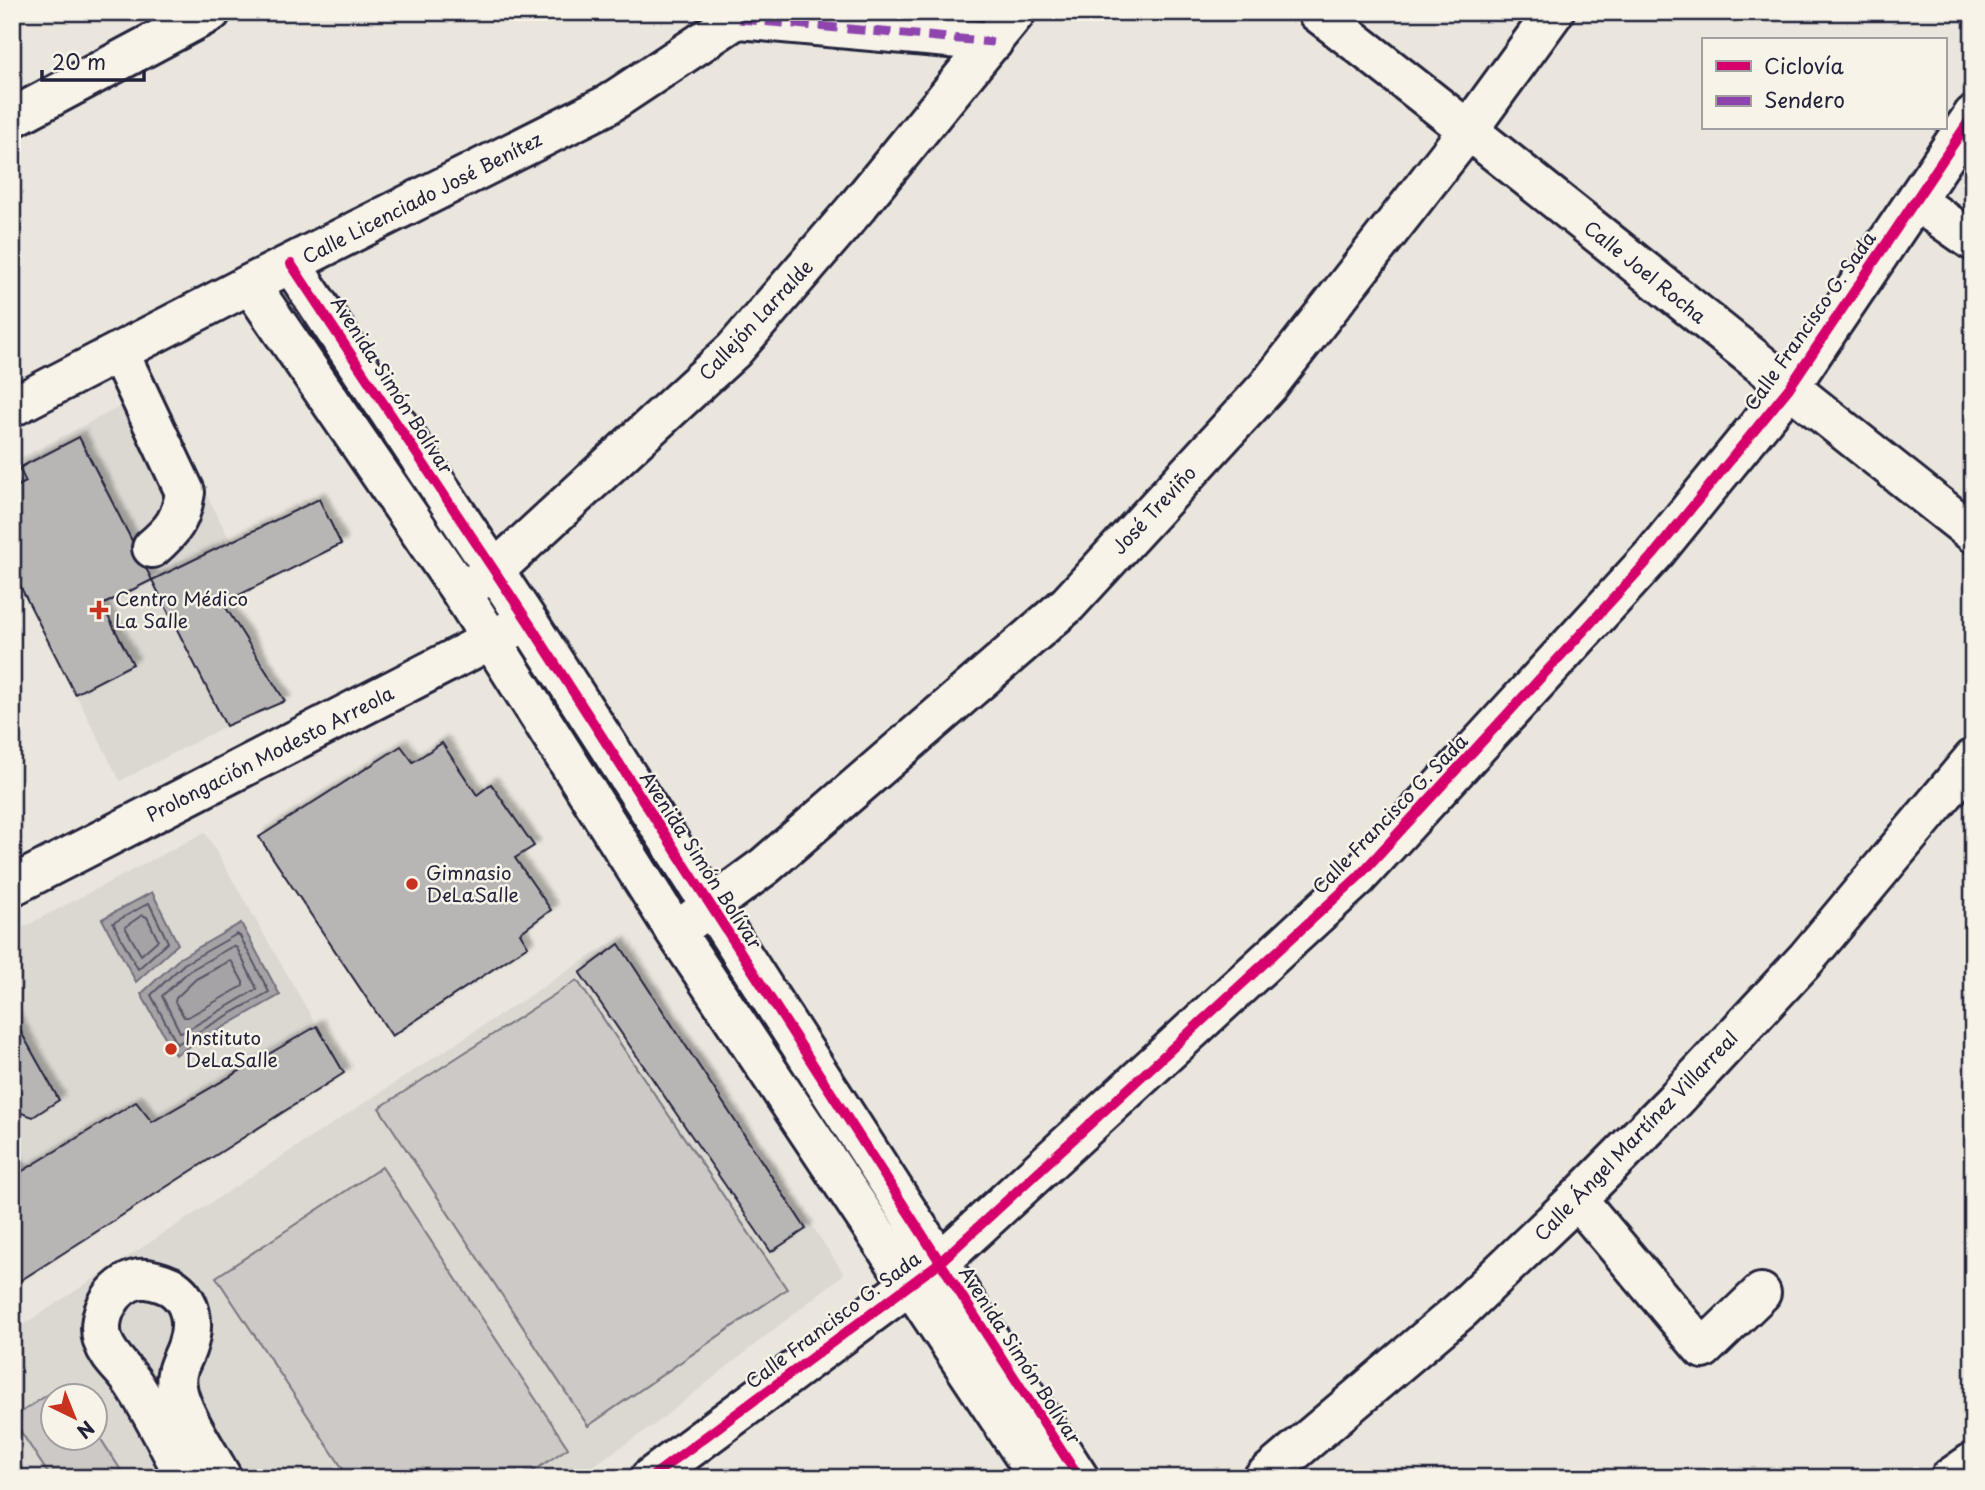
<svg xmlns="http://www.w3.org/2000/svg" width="1985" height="1490" viewBox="0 0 1985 1490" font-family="'Playpen Sans',sans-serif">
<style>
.built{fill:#dbd8d2;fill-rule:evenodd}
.green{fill:#cdc9c6;stroke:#787680;stroke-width:2}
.water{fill:#a6a3a6;stroke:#716f7b;stroke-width:2}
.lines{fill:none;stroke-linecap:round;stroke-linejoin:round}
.shore{stroke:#575666;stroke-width:2}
.building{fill:#b8b6b5;stroke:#22223b;stroke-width:2;filter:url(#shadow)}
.minor-casing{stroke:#22223b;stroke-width:44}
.minor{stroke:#f7f3e8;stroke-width:38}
.quiet{stroke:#8e44ad;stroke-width:9;stroke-dasharray:18 9;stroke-linecap:butt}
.cycleway-casing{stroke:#f7f3e8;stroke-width:15}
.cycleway{stroke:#d6006c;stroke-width:10}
.poi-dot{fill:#c8321e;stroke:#f7f3e8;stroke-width:2.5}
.labels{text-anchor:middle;stroke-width:5;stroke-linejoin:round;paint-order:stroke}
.street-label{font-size:19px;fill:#22223b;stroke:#f7f3e8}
.poi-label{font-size:19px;fill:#22223b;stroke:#f7f3e8;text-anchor:start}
</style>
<defs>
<filter id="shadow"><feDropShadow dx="6" dy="-6" stdDeviation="2" flood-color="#0004"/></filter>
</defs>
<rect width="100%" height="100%" fill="#eae6de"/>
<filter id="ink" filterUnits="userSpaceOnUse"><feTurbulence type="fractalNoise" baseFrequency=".0143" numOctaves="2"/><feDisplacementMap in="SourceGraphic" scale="14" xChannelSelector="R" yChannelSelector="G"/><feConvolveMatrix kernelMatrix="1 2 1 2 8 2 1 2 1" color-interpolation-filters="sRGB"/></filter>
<g filter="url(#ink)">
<path class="built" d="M153,390L230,540L152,580L226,726L120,781L12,570V462Z
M205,832L344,1073L12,1286V933Z
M621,936L844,1274L654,1425L575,1478H12V1332ZM52,1396H94V1438H52Z"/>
<path class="green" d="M577,980L787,1289L588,1426L379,1108Z
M382,1167L568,1448L523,1478H349L216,1277Z
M64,1384L72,1395L52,1396V1438H94L95,1430L126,1478H51L12,1418Z
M12,1453L28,1478H12Z"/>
<path class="water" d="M152,892L178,944L136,982L102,919Z
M241,923L280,995L175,1055L141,994L180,958Z"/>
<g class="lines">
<path class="shore" d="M149,903L168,942L138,969L113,923Z
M142,915L147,917L158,940L141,955L125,927Z
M237,934L240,936L269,992L177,1044L151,995L184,964Z
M233,946L237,948L257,989L184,1032H180L162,996L189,971Z
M229,961L232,962L243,982V986L188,1017H184L175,1002L176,998L196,979Z"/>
</g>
<path class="building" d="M79,437L152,580L102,605L133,664L75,694L12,570V489L26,482L19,468Z
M319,499L341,544L223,603L285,701L226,726L152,580Z
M442,743L477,795L491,784L534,846L515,858L551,910L520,933L528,946L392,1036L259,837L401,746L413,762Z
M619,944L806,1229L771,1252L580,973Z
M12,1016L59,1100L33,1117L19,1112L12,1117Z
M317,1026L344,1073L12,1286V1160L21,1172L136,1102L152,1122Z"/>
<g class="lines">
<defs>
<path id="minor" d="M1317,12C1538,182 1753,360 1973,533
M739,19L993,42
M12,118L211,12
M1916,201L1973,241
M291,264L527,620L1079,1478
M250,284L461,592L675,931L1039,1478
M119,352L185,492C181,520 173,530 152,548
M12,407L250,284L607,105L747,12
M472,585L493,572L734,350L857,207L1016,12
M12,886L514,628
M689,922L765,866L1068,604L1268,386L1469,129L1554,12
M1577,1199L1703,1349L1761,1293
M186,1478C168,1446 152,1410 131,1380C121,1366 109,1358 103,1341C95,1316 113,1284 139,1279C148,1278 162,1282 170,1286C192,1299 195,1324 187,1347C182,1362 174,1370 177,1387C180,1412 209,1454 222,1478
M650,1478L939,1263L1358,877L1654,554L1789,388L1973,115
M1263,1478L1461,1310L1577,1199L1674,1101L1806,959L1973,759
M1950,1478L1973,1462"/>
</defs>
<use href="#minor" class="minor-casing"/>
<use href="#minor" class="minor"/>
<path class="quiet" d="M739,19L993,42"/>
<defs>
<path id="cycleway" d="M291,264L527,620L1079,1478
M650,1478L939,1263L1358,877L1654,554L1789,388L1973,115"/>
</defs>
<use href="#cycleway" class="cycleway-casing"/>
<use href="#cycleway" class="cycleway"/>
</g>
</g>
<g class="poi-dot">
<path d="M95.5 599.5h7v7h7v7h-7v7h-7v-7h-7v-7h7z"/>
<circle cx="412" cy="884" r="7"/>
<circle cx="171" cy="1049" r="7"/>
</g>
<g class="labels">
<g class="street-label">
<text transform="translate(422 198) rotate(-27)" y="7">Calle Licenciado José Benítez</text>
<text transform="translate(1645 272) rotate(39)" y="7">Calle Joel Rocha</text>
<text transform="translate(756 320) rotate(-47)" y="7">Callejón Larralde</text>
<text transform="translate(1810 321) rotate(-55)" y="7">Calle Francisco G. Sada</text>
<text transform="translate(392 385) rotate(57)" y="7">Avenida Simón Bolívar</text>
<text transform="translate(1154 510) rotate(-47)" y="7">José Treviño</text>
<text transform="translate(270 754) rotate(-27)" y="7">Prolongación Modesto Arreola</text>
<text transform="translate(1390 814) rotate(-46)" y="7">Calle Francisco G. Sada</text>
<text transform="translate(701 860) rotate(57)" y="7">Avenida Simón Bolívar</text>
<text transform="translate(1636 1136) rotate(-46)" y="7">Calle Ángel Martínez Villarreal</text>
<text transform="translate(833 1320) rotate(-37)" y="7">Calle Francisco G. Sada</text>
<text transform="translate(1020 1355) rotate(57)" y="7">Avenida Simón Bolívar</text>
</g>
<g class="poi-label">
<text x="115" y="606">Centro Médico<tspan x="115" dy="22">La Salle</tspan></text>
<text x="426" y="880">Gimnasio<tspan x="426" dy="22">DeLaSalle</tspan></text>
<text x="185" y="1045">Instituto<tspan x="185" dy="22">DeLaSalle</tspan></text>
</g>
</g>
<rect width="1985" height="1490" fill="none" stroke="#f7f3e8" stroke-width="42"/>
<rect x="21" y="21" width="1943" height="1448" fill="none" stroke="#22223b" stroke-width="2.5" filter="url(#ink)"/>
<rect x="1702" y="38" width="245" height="91" fill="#f7f3e8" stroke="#a29fa3" stroke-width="2"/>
<rect x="1716" y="61" width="35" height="10" fill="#d6006c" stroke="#a29fa3" stroke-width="2"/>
<text x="1764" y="74" font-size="21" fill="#22223b">Ciclovía</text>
<rect x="1716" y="96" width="35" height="10" fill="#8e44ad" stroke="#a29fa3" stroke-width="2"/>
<text x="1764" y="108" font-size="21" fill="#22223b">Sendero</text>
<g transform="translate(74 1417) rotate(137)"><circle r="33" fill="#f7f3e8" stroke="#a29fa3" stroke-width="2"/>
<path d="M0-5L12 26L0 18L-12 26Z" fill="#c8321e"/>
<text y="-10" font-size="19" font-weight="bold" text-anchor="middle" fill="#22223b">N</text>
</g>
<path d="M42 70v10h102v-10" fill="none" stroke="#22223b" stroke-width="3.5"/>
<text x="52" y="70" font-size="21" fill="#22223b" stroke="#f7f3e8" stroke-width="5" paint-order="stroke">20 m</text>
</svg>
